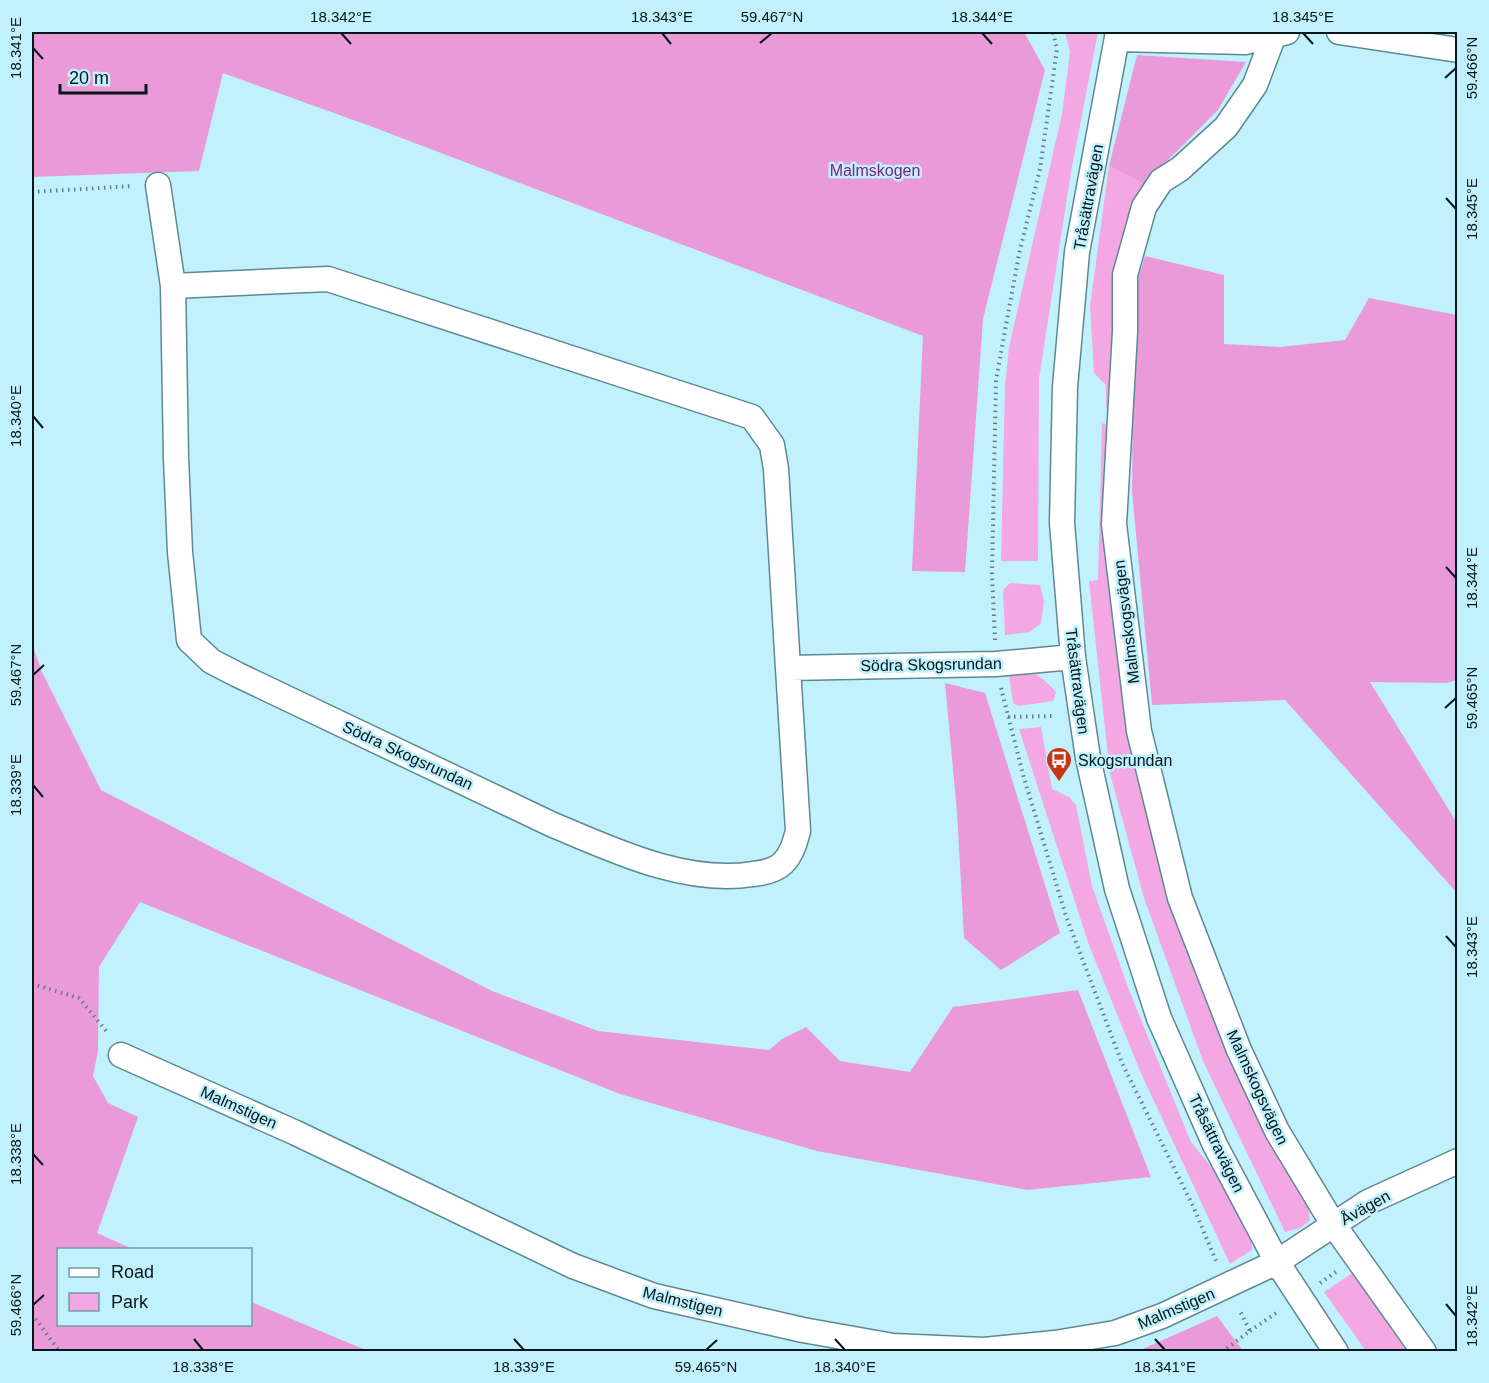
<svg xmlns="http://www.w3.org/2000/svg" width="1489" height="1383" viewBox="0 0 1489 1383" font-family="Helvetica,sans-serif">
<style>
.green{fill:#f3a8e3}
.forest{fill:#ea9ad9}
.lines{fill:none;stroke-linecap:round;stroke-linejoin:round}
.minor-casing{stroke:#5c8a94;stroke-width:27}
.path{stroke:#5f7f87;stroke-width:4;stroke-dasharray:1.5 4.5;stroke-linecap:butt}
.minor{stroke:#fff;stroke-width:24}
.ticks{fill:none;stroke:#05171b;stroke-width:2}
.labels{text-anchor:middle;stroke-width:5;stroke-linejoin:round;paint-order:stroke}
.park-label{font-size:16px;fill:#802472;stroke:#c1f1fd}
.street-label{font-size:16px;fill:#05171b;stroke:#c1f1fd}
.poi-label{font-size:16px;fill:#05171b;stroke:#c1f1fd;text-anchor:start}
.neatline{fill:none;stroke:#05171b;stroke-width:2}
.ticks-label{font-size:15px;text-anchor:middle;fill:#05171b}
</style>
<rect width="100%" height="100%" fill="#c1f1fd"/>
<path class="green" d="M1065,32H1098L1071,172L1039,379L1038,561H1001L1005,386L1009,347L1062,114L1070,52Z
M1109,166L1144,184L1128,230L1112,404L1106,408V385L1094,373L1090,306Z
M1102,423L1111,427L1135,763L1308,1205L1310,1220L1300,1228L1285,1232L1203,1061L1144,898L1110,774L1089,581L1098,580Z
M1010,583L1040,585L1044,601L1041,623L1030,632L1005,635L1003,590Z
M1008,668C1032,669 1039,674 1056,692L1053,701L1019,706L1013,703Z
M1041,727L1052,789L1069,797L1076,805L1092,886L1129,990L1191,1142L1214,1170L1251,1241L1252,1250L1230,1264L1140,1071L1089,945L1019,729Z
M1354,1272L1411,1351H1366L1324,1292Z"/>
<path class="forest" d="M32,32H1024L1045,70L983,319L965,572L912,571L923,336L370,126L223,73L199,171L32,177Z
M1137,55L1246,62L1218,110L1144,184L1109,166Z
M1145,256L1224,275V344L1280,347L1345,340L1369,298L1457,315V680L1446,683L1370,682L1457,823V893L1285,700L1152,705L1132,491L1134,293Z
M32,644L42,672L101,790L492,991L598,1031L769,1050L782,1039L806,1027L840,1061L910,1072L953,1007L1078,990L1151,1177L1027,1190L817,1151L620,1094L140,902L99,967L98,1051L93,1076L108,1103L138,1117L97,1233L133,1249L58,1250V1324H250L251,1302L368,1351H32Z
M945,683L985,693L1060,933L1001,970L964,938L957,812Z
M1217,1316L1243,1351H1136H1138Z"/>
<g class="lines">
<defs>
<path id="minor" d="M1118,32L1077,252L1065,387L1062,523L1073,657L1088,758L1117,889L1159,1018L1215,1145L1277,1262L1336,1352
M1275,32L1255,85L1226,127L1180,169L1161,181L1144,207L1125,275V332L1114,524L1139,731L1180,898L1239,1050L1277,1131L1333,1224L1424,1352
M1339,32L1458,50
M1117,39L1245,42L1287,32
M158,185L173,286
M788,668L776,469L772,445L752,417L328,279L173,286L176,458L180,552L189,640L211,661L238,675L551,824C613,850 685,885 753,874C763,873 775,871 783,863C792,854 795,842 798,831L788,668L996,664L1073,657
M121,1055L296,1133L573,1266L654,1296L803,1330L893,1346L984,1350L1055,1343L1115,1333L1162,1316L1277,1262L1368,1202L1458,1161"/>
</defs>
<use href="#minor" class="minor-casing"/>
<path class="path" d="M32,192L133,186
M995,640L992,574L996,380L1019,254L1040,169L1057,49L1053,32
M1001,688L1024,778L1066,916L1122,1063L1193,1206L1216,1261
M1008,717L1055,716
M32,984L79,998L108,1033
M1320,1283L1336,1272
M32,1314L60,1352
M1250,1331L1279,1311
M1222,1352L1250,1331L1239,1309"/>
<use href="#minor" class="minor"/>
</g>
<path class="ticks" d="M341,33L351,44M662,33L671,44M982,33L992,44M1303,33L1313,44M760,43L772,33M33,48L43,59M1445,78L1456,68M1446,198L1456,209M33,416L43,428M1446,567L1456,578M33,675L44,665M1445,708L1456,698M33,785L43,797M1446,936L1456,947M33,1154L43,1165M1446,1304L1456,1316M33,1305L44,1295M194,1339L203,1350M514,1339L524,1350M835,1339L845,1350M1155,1339L1165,1350M706,1350L717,1340"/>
<defs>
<symbol id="bus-pin" viewBox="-11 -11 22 30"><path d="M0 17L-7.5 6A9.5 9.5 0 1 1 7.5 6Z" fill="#c23815" stroke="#c1f1fd"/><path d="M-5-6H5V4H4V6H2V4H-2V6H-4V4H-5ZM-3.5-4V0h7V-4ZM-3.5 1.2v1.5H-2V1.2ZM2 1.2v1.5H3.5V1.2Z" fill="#fff"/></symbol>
</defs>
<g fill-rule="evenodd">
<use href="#bus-pin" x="1044" y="745" width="30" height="40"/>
</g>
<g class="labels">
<g class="park-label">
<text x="875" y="176">Malmskogen</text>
</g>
<g class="street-label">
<text transform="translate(1088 197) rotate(-80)" y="6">Tråsättravägen</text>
<text transform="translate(1126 622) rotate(-97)" y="6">Malmskogsvägen</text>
<text transform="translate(931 664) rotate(-1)" y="6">Södra Skogsrundan</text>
<text transform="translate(1078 681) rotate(83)" y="6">Tråsättravägen</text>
<text transform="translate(408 755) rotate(25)" y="6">Södra Skogsrundan</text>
<text transform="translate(1258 1087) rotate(65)" y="6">Malmskogsvägen</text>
<text transform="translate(239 1107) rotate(24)" y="6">Malmstigen</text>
<text transform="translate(1217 1143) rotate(64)" y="6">Tråsättravägen</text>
<text transform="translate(1365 1207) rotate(-29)" y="6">Åvägen</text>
<text transform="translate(683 1301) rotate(14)" y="6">Malmstigen</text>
<text transform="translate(1176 1308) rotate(-23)" y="6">Malmstigen</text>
</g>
<g class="poi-label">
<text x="1078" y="766">Skogsrundan</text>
</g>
</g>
<rect width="1489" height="1383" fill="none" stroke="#c1f1fd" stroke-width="66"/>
<rect x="57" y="1248" width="195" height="78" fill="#c1f1fd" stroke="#769aa3" stroke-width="1.5"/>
<rect x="69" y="1268" width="30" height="9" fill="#ffffff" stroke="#769aa3" stroke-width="1.5"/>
<text x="111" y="1278" font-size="18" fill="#05171b">Road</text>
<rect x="69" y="1293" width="30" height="18" fill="#f3a8e3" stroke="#769aa3" stroke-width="1.5"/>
<text x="111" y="1308" font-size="18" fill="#05171b">Park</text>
<path d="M60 84v9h86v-9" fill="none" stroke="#05171b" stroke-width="3"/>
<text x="69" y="84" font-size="18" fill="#05171b" stroke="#c1f1fd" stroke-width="4.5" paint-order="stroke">20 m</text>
<rect x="33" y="33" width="1423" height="1317" class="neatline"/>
<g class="ticks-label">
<text x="341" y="22">18.342°E</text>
<text x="662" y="22">18.343°E</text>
<text x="772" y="22">59.467°N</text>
<text x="982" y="22">18.344°E</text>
<text x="1303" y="22">18.345°E</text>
<text transform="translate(16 48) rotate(-90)" y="5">18.341°E</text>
<text transform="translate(1472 68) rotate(-90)" y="5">59.466°N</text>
<text transform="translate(1472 209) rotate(-90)" y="5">18.345°E</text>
<text transform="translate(16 416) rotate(-90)" y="5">18.340°E</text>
<text transform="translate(1472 578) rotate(-90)" y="5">18.344°E</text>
<text transform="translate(16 675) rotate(-90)" y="5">59.467°N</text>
<text transform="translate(1472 698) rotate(-90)" y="5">59.465°N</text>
<text transform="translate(16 785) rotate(-90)" y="5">18.339°E</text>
<text transform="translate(1472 947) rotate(-90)" y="5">18.343°E</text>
<text transform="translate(16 1154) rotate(-90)" y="5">18.338°E</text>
<text transform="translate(16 1305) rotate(-90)" y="5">59.466°N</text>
<text transform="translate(1472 1316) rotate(-90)" y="5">18.342°E</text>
<text x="203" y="1372">18.338°E</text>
<text x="524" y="1372">18.339°E</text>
<text x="706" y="1372">59.465°N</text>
<text x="845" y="1372">18.340°E</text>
<text x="1165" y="1372">18.341°E</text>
</g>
</svg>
